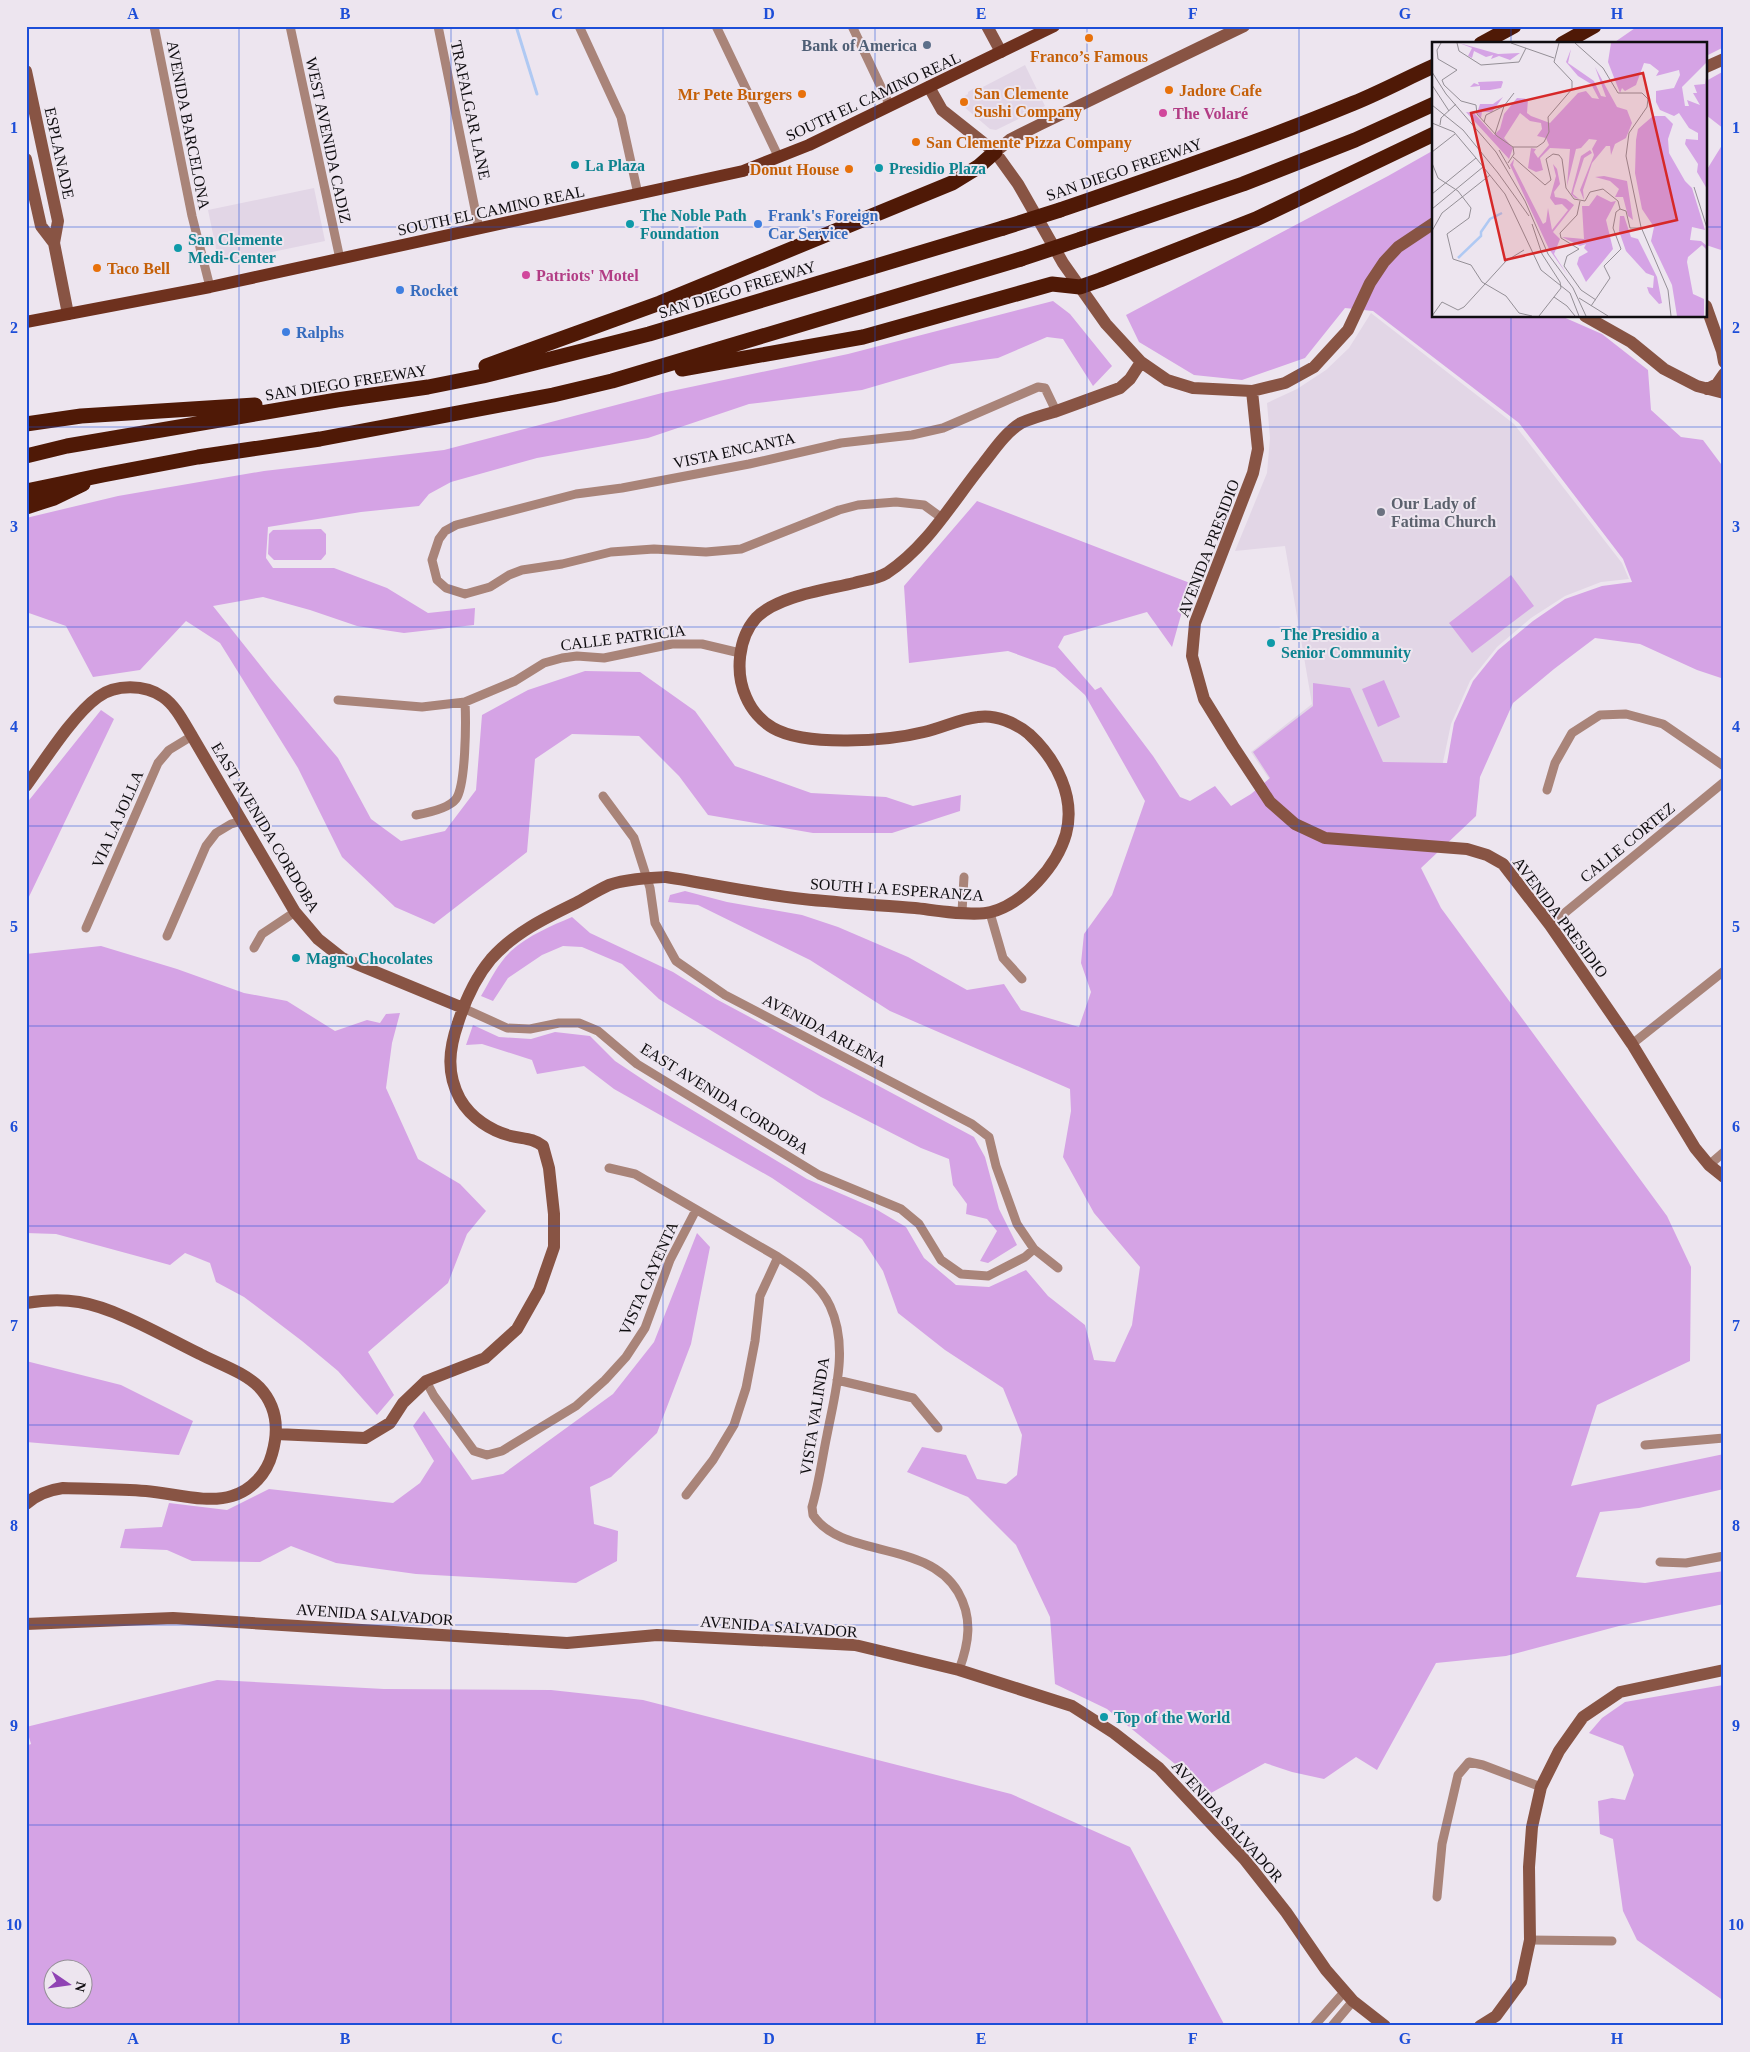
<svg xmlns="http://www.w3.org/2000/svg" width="1750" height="2052" viewBox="0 0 1750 2052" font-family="Georgia,serif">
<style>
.built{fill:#e2d6e6}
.green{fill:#d5a3e5;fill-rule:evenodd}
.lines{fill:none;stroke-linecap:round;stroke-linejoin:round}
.stream{stroke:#afc9f3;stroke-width:3}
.street{stroke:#a98479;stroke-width:9}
.secondary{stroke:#885444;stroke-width:12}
.primary{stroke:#6e311e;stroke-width:12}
.highway{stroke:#4f1906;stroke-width:15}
.highway-bridge{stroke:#4f1906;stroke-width:15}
.grid{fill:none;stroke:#1d4ed8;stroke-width:1;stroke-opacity:0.55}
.food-dot{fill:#e8710a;stroke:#ede5ef;stroke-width:2}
.service-dot{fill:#5c6f8a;stroke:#ede5ef;stroke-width:2}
.hotel-dot{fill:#d1479c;stroke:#ede5ef;stroke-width:2}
.culture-dot{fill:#0f9aa8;stroke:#ede5ef;stroke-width:2}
.shop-dot{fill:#3f7fe0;stroke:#ede5ef;stroke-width:2}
.worship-dot{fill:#6b7280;stroke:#ede5ef;stroke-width:2}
.labels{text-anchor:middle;stroke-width:4;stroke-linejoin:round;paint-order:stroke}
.service-label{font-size:16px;font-weight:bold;fill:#4e5e75;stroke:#ede5ef;text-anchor:end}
.food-label{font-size:16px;font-weight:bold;fill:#c56008;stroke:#ede5ef;text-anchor:start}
.street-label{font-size:16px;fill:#0f0d10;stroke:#ede5ef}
.hotel-label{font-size:16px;font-weight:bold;fill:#b23c85;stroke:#ede5ef;text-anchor:start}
.culture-label{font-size:16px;font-weight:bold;fill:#0d838f;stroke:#ede5ef;text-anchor:start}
.shop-label{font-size:16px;font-weight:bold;fill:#366cbe;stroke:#ede5ef;text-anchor:start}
.worship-label{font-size:16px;font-weight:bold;fill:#5b616d;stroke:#ede5ef;text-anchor:start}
.inset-river{fill:none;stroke:#afc9f3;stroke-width:2.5}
.inset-road{fill:none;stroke:#948f96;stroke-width:1}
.view{fill:#d62828;fill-opacity:0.15;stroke:#d62828;stroke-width:2.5}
.inset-edge{fill:none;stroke:#0f0d10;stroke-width:2.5}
.neatline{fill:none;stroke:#1d4ed8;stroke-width:2}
.grid-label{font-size:16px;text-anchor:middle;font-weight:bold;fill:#1d4ed8}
</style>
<rect width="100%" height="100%" fill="#ede5ef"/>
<path class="built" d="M1025,65L1045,106L996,130L990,129L963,106L961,101L963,97L968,94V92L978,86L979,89Z
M314,188L325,241L219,263L208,210Z
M1371,313L1514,424L1622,563L1629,579L1601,582L1565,596L1531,618L1497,647L1470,681L1451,724L1438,786L1287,805L1251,752L1312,704L1285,546L1235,551L1267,473L1270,438L1267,403L1297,389L1326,370L1349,348Z"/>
<path class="green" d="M1638,26H1724V47L1706,56V44H1612Z
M1724,71V129L1706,115V81Z
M1724,142V251L1706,245V171Z
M1434,150V316H1561L1602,334L1648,370L1651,410L1681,437L1703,440L1724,468V679L1697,670L1640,644L1595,638L1554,669L1513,703L1480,777L1476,816L1421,868L1441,908L1667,1216L1691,1267L1690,1361L1597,1405L1571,1486L1724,1454V1489L1639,1508L1600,1512L1576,1577L1645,1583L1724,1571V1604L1619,1626L1506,1656L1436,1663L1377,1770L1356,1757L1324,1779L1292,1772L1265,1763L1211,1793L1107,1709L1055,1684L1050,1617L1016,1545L968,1497L907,1472L922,1447L966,1455L977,1479L1006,1484L1017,1475L1022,1435L1003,1388L945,1350L898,1313L883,1271L862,1239L772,1178L614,1089L584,1066L537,1074L532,1060L482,1044L466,1045L473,1025L499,1037L531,1039L555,1032L590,1036L615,1061L654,1087L807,1179L874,1208L906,1227L924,1258L956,1285L989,1287L1026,1270L1048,1296L1085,1325L1094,1360L1115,1362L1132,1325L1140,1267L1094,1213L1063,1157L1071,1111L1070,1089L890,1011L810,960L698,905L668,902L670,895L685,891L727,902L802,915L838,927L908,957L967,990L1004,984L1021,1010L1079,1027L1091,992L1081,963L1084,934L1112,895L1145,801L1085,695L1055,668L1008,651L909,663L904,586L977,501L1190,583L1172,647L1147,612L1064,636L1058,647L1095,690L1101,687L1153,756L1180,797L1190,801L1215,786L1231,806L1251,794L1270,778L1253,752L1313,706V683L1350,688L1383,762L1447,763L1454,723L1473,681L1498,650L1533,621L1565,599L1602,586L1632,582L1623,559L1519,423L1373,311L1345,308L1305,358L1242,380L1194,375L1139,342L1126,315L1388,176Z
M1053,301L1070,314L1112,366L1093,386L1063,339L1047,337L998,358L951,364L862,390L749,404L648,438L537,458L451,482L429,494L419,506L361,512L268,527L266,558L273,568H334L387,588L428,613L475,608L474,625L404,633L357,626L310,610L263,597L213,606L271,679L338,758L371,819L401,841L445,831L476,790L482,715L528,690L585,671L640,672L695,711L735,766L811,793L886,797L913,806L961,795L960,811L892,833H813L708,815L679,776L639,736L572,734L535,759L527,852L434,924L395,907L342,857L298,768L220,643L186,621L140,670L93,677L66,626L26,612V518L118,496L264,471L444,450L662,393L848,354Z
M321,529L326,534V554L321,560H274L268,554L269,534L273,530Z
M1511,575L1534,606L1472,653L1449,623Z
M1384,680L1400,717L1378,727L1362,689Z
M101,710L114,719L26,903V804Z
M572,917L590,933L673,972L716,999L974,1137L985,1157L999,1209L1017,1245L988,1263L980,1261L997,1231L987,1219L966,1214L967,1204L953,1185L949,1159L921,1148L821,1097L659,999L622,964L582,947L563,946L542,955L508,978L493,1001L481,996C490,981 498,963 511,951C529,935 551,926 572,917Z
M101,946L177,969L244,993L287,1001L335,1031L367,1020L380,1023L386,1014L400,1013L392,1043L386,1088L418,1159L460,1184L486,1211L467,1234L448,1283L368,1352L394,1395L377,1415L338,1371L302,1341L244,1297L216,1282L210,1263L185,1253L170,1265L56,1234L26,1233V954Z
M697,1233L710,1247L691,1344L657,1433L611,1477L590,1487L594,1524L618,1531L617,1561L576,1583L416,1574L336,1563L291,1546L260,1562L192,1561L167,1550L120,1548L125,1529L162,1527L169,1503L227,1510L269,1489L393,1503L420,1483L434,1461L413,1426L424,1411L472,1480L503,1474L613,1394L654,1342Z
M26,1361L121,1385L193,1421L179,1455L26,1442Z
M217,1680L384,1689L551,1690L643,1700L1011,1794L1130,1847L1225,2026H26V1746L31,1744L26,1727ZM52,1970H82V2000H52Z
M1723,1685L1724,1686V2001L1637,1940L1623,1911L1613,1839L1600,1834L1598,1801L1612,1798L1625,1800L1634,1775L1623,1746L1589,1733L1602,1718L1625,1702Z"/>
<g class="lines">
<path class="stream" d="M516,26L537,94"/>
<path class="street" d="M154,26L192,216L210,287
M290,26L340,259
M438,26L479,229
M579,26L621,117L638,194
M716,26L779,158
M852,26L890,106
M942,518L924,505L896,502L858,505L839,510L741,549L706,552L654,549L611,552L562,564L522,570L509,575L490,587L465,594L446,588L437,580L432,560L439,539L445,531L456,525L576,494L622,488L749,464L841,443L912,435L943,428L1038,387L1045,388L1056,411
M338,700L422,707L465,702L515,681L544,663L562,658L577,656L604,658L672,644H702L740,653
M1547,790L1555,763L1572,733L1600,715L1626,714L1663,724L1724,766
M603,796L634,838L650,888L655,923L676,961L725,995L972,1124L989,1137L996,1166L1017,1224L1034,1249L1058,1268
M416,815C427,813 449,808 456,799C466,785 466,721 465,702
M962,912L964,877
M990,913L1003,958L1022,979
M1550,925L1724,782
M86,928L158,763L169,750L192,736
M167,936L206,846L216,833L231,824L242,821
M254,948L262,934L295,912
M463,1008L507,1028L530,1029L559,1023H579L598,1031L637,1064L819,1175L901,1209L919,1224L941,1260L961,1274L988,1276L1025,1257L1034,1249
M1632,1044L1724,971
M1709,1165L1724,1152
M609,1168L635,1174L778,1257C798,1270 820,1284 830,1306C849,1347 835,1393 827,1435C822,1459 819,1483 812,1507L813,1515C842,1559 927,1539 958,1592C973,1618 969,1643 959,1670
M837,1380L913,1398L938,1428
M426,1381L434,1396L474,1451L487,1455L502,1451L576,1406L605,1380L626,1357L645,1328L670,1260L696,1210
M1645,1445L1724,1438
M686,1495L713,1460L734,1425L746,1388L755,1341L760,1296L778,1257
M1660,1562L1686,1563L1724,1556
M1437,1897L1442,1844L1458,1775L1469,1762L1483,1765L1541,1787
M1530,1940L1612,1941
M1314,2026L1345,1991
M1332,2026L1353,2001"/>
<path class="secondary" d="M987,26L1001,52
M1706,67L1724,59
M26,71L58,221L54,243L68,314
M929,87L942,110L995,152L1018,184L1063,263L1106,324L1141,362L1167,380L1193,388L1252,391L1285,383L1314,367L1348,330L1370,283L1384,262L1398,247L1434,223
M995,152L1011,139L1039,125L1244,26
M26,159L41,226L54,243
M1706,306L1722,351L1724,362
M1585,316L1631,342L1664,369L1697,386L1724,393
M1707,389L1717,384L1724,374
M1252,391L1258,449L1253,473L1195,623L1192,656L1204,699L1233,746L1270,802L1295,824L1325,838L1467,849L1487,855L1503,864L1550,925L1632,1044L1695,1148L1709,1165L1724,1177
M26,786C45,760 73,715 98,697C115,684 145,684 163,697C176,706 184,723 192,736L295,912L318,939L342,958L463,1008
M26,1303C44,1300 61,1299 79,1302C116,1308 165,1337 200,1354C219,1364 244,1372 259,1387C277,1406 279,1430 272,1454C267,1473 252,1490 232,1496C207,1504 172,1493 146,1491C119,1489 91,1489 63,1488C48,1490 37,1494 26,1504
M276,1434L365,1438L390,1423L403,1403L426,1381L485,1358L517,1329L539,1290L554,1247V1214L549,1168L543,1146C533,1138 524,1139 511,1136C491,1131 471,1118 460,1099C446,1073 449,1049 458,1023C465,1001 476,977 491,959C514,933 545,918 576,903C587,897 598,890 609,885C626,879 648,878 666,877C711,884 757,894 803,899C840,903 878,905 915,908C934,910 974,917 991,912C1024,903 1057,866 1066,834C1076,797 1056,759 1029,734C1016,723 995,714 978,717C959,719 942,728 924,732C888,741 806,747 773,728C761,721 751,709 746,697C735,673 738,638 756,618C777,596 825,590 854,583C865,580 877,579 887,573C928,546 953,501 983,464C994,450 1006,432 1021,423C1032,418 1043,415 1054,412C1076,404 1098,396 1120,388L1130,379L1141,362
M26,1624L173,1618L567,1643L657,1635L855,1645L959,1670L1072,1706L1114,1733L1159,1768L1245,1860L1286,1912L1326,1970L1353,2001L1385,2026
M1480,2026L1496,2016L1521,1982L1530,1940L1529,1867L1532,1827L1541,1787L1559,1751L1583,1717L1620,1692L1724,1670"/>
<path class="primary" d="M26,322L210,287L743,171L809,145L1054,26"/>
<path class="highway" d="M1481,44L1514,26
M1562,44L1594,26
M1060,210C1159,176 1257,143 1354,103C1381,92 1407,78 1434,66
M1081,239L1243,184L1355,140L1434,104
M486,366L660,303L952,183L978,167L995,152
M682,369L863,337L1052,284L1080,287L1100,280L1256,219L1434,134
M26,424L81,416L255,405
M26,456L67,446L337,400L428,387L483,376L649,334L1003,228
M26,491L103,475L198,457L320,439L553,395L612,381L1021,259
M26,507L54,498L83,484"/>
<path class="highway-bridge" d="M1003,228L1060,210
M1021,259L1081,239"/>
</g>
<path class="grid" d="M239,26V2026M451,26V2026M663,26V2026M875,26V2026M1087,26V2026M1299,26V2026M1511,26V44M26,227H1434M1706,227H1724M1511,316V2026M26,427H1724M26,627H1724M26,826H1724M26,1026H1724M26,1226H1724M26,1425H1724M26,1625H1724M26,1825H1724"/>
<g class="food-dot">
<circle cx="1089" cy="38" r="5"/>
<circle cx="1169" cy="90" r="5"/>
<circle cx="802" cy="94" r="5"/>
<circle cx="964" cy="102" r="5"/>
<circle cx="916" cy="142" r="5"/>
<circle cx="849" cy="169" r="5"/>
<circle cx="97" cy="268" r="5"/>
</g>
<circle class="service-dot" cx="927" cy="45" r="5"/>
<g class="hotel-dot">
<circle cx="1163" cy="113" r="5"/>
<circle cx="526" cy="275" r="5"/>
</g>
<g class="culture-dot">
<circle cx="575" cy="165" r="5"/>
<circle cx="879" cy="168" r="5"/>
<circle cx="630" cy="224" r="5"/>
<circle cx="178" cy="248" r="5"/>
<circle cx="1271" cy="643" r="5"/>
<circle cx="296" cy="958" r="5"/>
<circle cx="1104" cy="1717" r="5"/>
</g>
<g class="shop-dot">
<circle cx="758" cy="224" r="5"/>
<circle cx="400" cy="290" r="5"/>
<circle cx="286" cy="332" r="5"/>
</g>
<circle class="worship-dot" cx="1381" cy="512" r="5"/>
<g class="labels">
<g class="service-label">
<text x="917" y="51">Bank of America</text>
</g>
<g class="food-label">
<text x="1089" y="62" text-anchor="middle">Franco’s Famous</text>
<text x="1179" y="96">Jadore Cafe</text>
<text x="974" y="99">San Clemente<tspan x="974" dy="18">Sushi Company</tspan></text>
<text x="792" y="100" text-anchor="end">Mr Pete Burgers</text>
<text x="926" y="148">San Clemente Pizza Company</text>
<text x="839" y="175" text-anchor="end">Donut House</text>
<text x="107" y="274">Taco Bell</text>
</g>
<g class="street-label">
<text transform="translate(873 96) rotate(-25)" y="6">SOUTH EL CAMINO REAL</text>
<text transform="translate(471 110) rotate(78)" y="6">TRAFALGAR LANE</text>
<text transform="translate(189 125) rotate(79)" y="6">AVENIDA BARCELONA</text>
<text transform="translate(329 140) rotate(78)" y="6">WEST AVENIDA CADIZ</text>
<text transform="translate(60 153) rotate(78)" y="6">ESPLANADE</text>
<text transform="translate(1124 169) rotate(-19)" y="6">SAN DIEGO FREEWAY</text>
<text transform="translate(491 210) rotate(-12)" y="6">SOUTH EL CAMINO REAL</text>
<text transform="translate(737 289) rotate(-17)" y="6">SAN DIEGO FREEWAY</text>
<text transform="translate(346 382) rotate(-9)" y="6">SAN DIEGO FREEWAY</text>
<text transform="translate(734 450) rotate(-12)" y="6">VISTA ENCANTA</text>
<text transform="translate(1208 548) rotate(-69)" y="6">AVENIDA PRESIDIO</text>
<text transform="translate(623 637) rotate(-7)" y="6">CALLE PATRICIA</text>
<text transform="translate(117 819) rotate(-66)" y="6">VIA LA JOLLA</text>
<text transform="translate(266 827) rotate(59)" y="6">EAST AVENIDA CORDOBA</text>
<text transform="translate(1627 842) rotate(-39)" y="6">CALLE CORTEZ</text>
<text transform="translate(897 889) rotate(4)" y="6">SOUTH LA ESPERANZA</text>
<text transform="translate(1561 917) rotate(53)" y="6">AVENIDA PRESIDIO</text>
<text transform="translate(825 1030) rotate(28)" y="6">AVENIDA ARLENA</text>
<text transform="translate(725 1098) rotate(32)" y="6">EAST AVENIDA CORDOBA</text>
<text transform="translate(648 1278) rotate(-66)" y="6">VISTA CAYENTA</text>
<text transform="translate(814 1416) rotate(-81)" y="6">VISTA VALINDA</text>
<text transform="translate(375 1614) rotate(4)" y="6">AVENIDA SALVADOR</text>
<text transform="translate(779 1626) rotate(4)" y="6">AVENIDA SALVADOR</text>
<text transform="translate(1228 1821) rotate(48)" y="6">AVENIDA SALVADOR</text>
</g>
<g class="hotel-label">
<text x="1173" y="119">The Volaré</text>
<text x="536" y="281">Patriots' Motel</text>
</g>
<g class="culture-label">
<text x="585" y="171">La Plaza</text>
<text x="889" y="174">Presidio Plaza</text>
<text x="640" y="221">The Noble Path<tspan x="640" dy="18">Foundation</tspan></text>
<text x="188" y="245">San Clemente<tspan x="188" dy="18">Medi-Center</tspan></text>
<text x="1281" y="640">The Presidio a<tspan x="1281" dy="18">Senior Community</tspan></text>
<text x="306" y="964">Magno Chocolates</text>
<text x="1114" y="1723">Top of the World</text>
</g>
<g class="shop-label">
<text x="768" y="221">Frank's Foreign<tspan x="768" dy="18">Car Service</tspan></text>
<text x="410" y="296">Rocket</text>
<text x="296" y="338">Ralphs</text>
</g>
<g class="worship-label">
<text x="1391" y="509">Our Lady of<tspan x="1391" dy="18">Fatima Church</tspan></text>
</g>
</g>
<g transform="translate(1432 42)">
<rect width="275" height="275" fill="#ede5ef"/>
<path d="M27,1L66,12L88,11L78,18L67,14L59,17L61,13L54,15L42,9L40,16L36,14L40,6ZM179,1H275V20L250,45L253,64H257L255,58L268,63L261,51H265L262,43L273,42L275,29V147L265,130L266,122L253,102L254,97L266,98V91L257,86L247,71L242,74L228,68L224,60V49L242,46L248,33L247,28L224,34L227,29L218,22L212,21L204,43L193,49L190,46L188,51L176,20ZM139,7L136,21L162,39L169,54L174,55L163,25L185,65L195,68L200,81L194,96L183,102L179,113L178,104H174L160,121L151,148L152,158L148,148L162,113L160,107L165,98L157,97L149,106L144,107L135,144L138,107L118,106L108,116L111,128L104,130L96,126L99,106L104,107L102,110L106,116L117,103L114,96L105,94L110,87L109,81L98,79L88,71L72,96L81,106L77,117L34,70L42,71L62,93L68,87L72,72L85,56L96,57L95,71L99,74L118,81L146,51L154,49L160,56L167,57L159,42L146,34L134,20ZM46,40L70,39L71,40L69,46L58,48H48V44L38,45L42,41L47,43ZM71,55L60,70H50L49,76L45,71L48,62H61ZM221,74H233L241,82L236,97L237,111L253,139L260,146L273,188L260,185L258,198L269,199L275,204V233L274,207L270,203L256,215L255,220L261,252L272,257V274H245L240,243L219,199L222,185L210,167L203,131L204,98L206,87ZM158,108L160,111L152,116L142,147L141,152L147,157L143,156L139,152L149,114ZM82,117L81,123L111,182L114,180L116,166L120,188L136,168L130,162L123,163L118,156L124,134L121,122L125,127L128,142L122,150L123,155L134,157L142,163L121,190L128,197L122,212L136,234L117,207L78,123ZM172,134L195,139L201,178L196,174L191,155H183L187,147L178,139L163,135ZM165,153L179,160L184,159L174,178L181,207L154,240L145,222L147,215L156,210L152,206L154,202L148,204L130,195L152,197L150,164H157ZM188,174H192L199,195L206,197L225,235L230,261L227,262L217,251L215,245L221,246L222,234L214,231L194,209L187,189Z" fill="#d5a3e5"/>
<path class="inset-river" d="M26,216L49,194V190L58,177L70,171"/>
<path class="inset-road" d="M9,1L5,8L6,17L25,28M25,1L27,9L49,23L87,20L94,6M79,1L122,16M143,1L171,26L186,51H210L216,57L215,65L197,91L194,114L209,185L236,248L239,274M25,28L10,38L12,43L29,59L44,63L45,72L65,94L81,105M0,30L14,52L64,110L93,159L116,212L141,246L154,274M0,43L17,69M0,63L31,88L66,131M52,80L54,73L72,64M0,81L22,90L44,116L73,152L109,228L138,251M8,83L9,76L24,62M63,92L72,64L82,51M81,105H105L112,100L117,90L116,75L140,47V39L122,20L127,1M67,108L78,127M0,110L23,92M81,115L113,143L119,138L114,117L121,112L127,113L130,117L134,146L142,157L153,159L158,150L171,147L186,159L188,167M0,121L6,136L26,149L39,166L37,176L15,192L21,217L39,223L50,240L74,254L87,271L100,274M76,121L82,112L81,105M66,131L97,174M262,145L275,186M0,152L44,116M148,159L145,173L128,191L129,196L147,207L135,214L132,224L149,248L164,258M0,167L51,125M188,167L194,169L198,186H209M100,182L110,212L128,240L129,246M0,189L10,171L58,133M138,251L147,274M122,255L135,264L143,274M147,256L176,274M159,264L178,236L172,224L189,207L181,186L184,170L188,167M0,274L10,260L26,268L32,265L74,219L92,208M107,274L129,246M274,274L275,248"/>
<path class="view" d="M211,31L245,178L73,218L39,71Z"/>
<rect width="275" height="275" class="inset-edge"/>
</g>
<rect width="1750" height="2052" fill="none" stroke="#ede5ef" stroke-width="55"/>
<g transform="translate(68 1984) rotate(103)"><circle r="24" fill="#ede5ef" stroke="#948f96"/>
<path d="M0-4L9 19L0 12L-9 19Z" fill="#9043b4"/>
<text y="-8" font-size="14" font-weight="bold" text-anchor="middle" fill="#0f0d10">N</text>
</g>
<rect x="28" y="28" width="1694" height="1996" class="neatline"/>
<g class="grid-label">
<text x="133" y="19">A</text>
<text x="345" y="19">B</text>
<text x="557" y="19">C</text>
<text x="769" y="19">D</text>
<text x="981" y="19">E</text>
<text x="1193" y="19">F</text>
<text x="1405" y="19">G</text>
<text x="1617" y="19">H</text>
<text x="14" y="133">1</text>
<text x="1736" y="133">1</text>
<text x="14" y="333">2</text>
<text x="1736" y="333">2</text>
<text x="14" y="532">3</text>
<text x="1736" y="532">3</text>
<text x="14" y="732">4</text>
<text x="1736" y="732">4</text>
<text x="14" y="932">5</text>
<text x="1736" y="932">5</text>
<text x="14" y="1132">6</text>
<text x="1736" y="1132">6</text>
<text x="14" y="1331">7</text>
<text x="1736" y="1331">7</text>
<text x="14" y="1531">8</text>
<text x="1736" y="1531">8</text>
<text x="14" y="1731">9</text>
<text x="1736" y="1731">9</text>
<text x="14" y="1930">10</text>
<text x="1736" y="1930">10</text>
<text x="133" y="2044">A</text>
<text x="345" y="2044">B</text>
<text x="557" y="2044">C</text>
<text x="769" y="2044">D</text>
<text x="981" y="2044">E</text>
<text x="1193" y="2044">F</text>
<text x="1405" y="2044">G</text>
<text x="1617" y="2044">H</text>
</g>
</svg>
